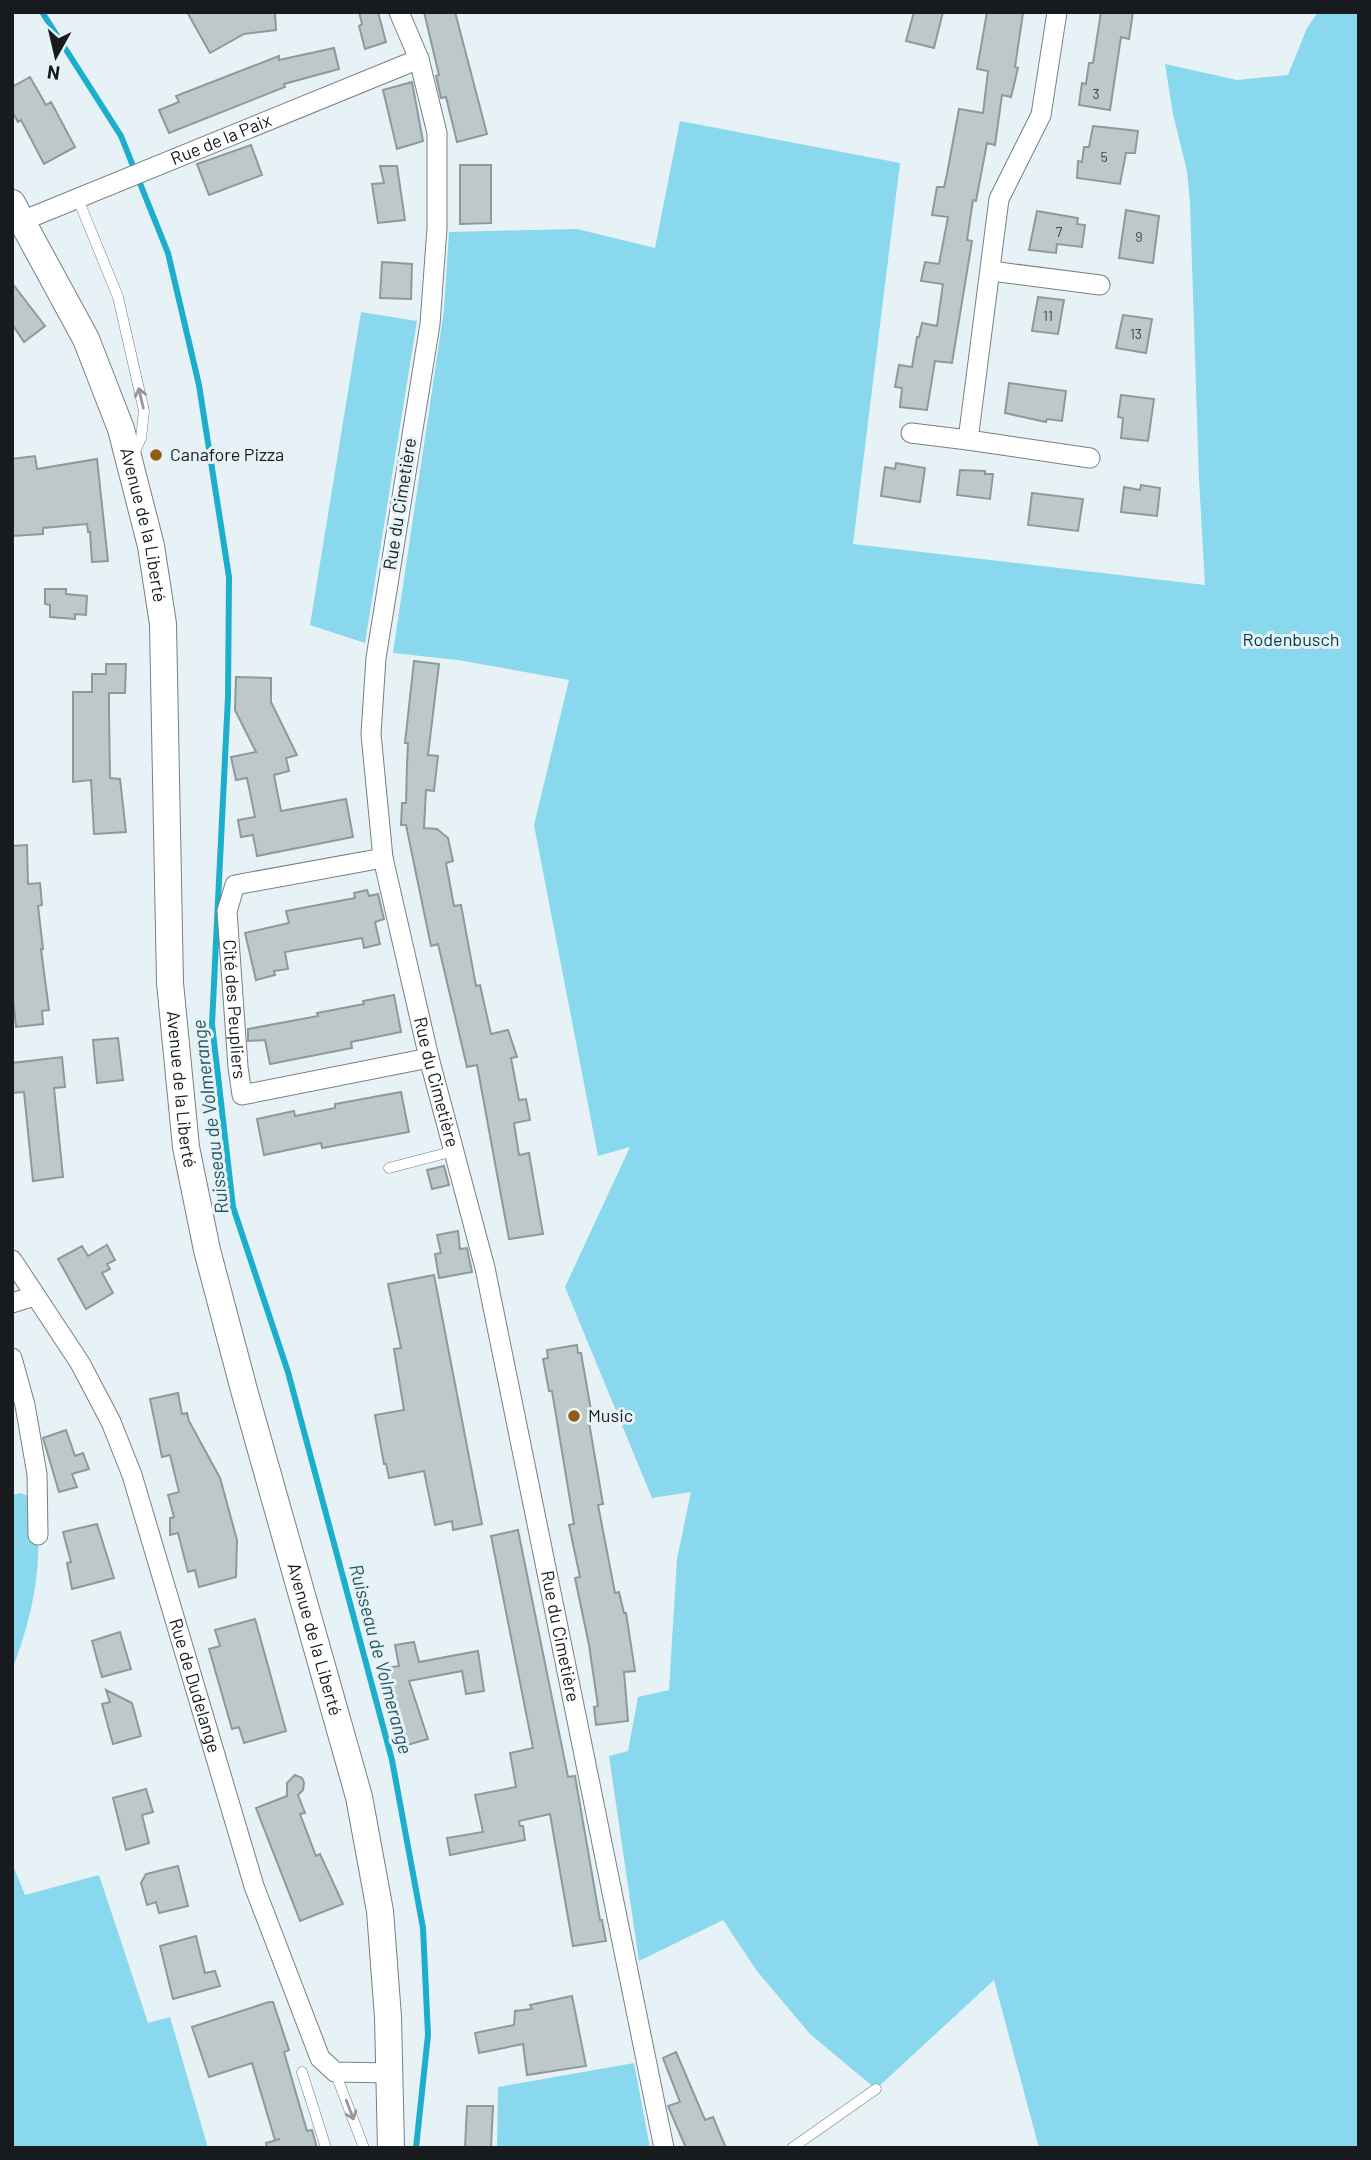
<svg xmlns="http://www.w3.org/2000/svg" width="1371" height="2160" viewBox="0 0 1371 2160" font-family="Barlow,sans-serif">
<style>
.green{fill:#89d8ed}
.lines{fill:none;stroke-linecap:round;stroke-linejoin:round}
.stream{stroke:#1caecb;stroke-width:6}
.building{fill:#bdc8cb;stroke:#8e999c;stroke-width:2}
.service-casing{stroke:#768083;stroke-width:11}
.minor-casing{stroke:#768083;stroke-width:21}
.secondary-casing{stroke:#768083;stroke-width:28}
.service{stroke:#fff;stroke-width:10}
.minor{stroke:#fff;stroke-width:19}
.secondary{stroke:#fff;stroke-width:26}
.oneway{stroke:#979899}
.poi-dot{fill:#925a14;stroke:#e6f2f6;stroke-width:2.5}
.labels{text-anchor:middle;stroke-width:6;stroke-linejoin:round;paint-order:stroke}
.number-label{font-size:14px;fill:#404648}
.street-label{font-size:18px;fill:#171b1d;stroke:#e6f2f6}
.poi-label{font-size:18px;fill:#171b1d;stroke:#e6f2f6;text-anchor:start}
.park-label{font-size:18px;fill:#003b47;stroke:#e6f2f6}
.water-label{font-size:19px;font-style:italic;fill:#225764;stroke:#e6f2f6}
</style>
<rect width="100%" height="100%" fill="#e6f2f6"/>
<path class="green" d="M1318,12H1359V2148H1039L994,1980L876,2089L810,2034L757,1971L723,1920L639,1961L609,1756L628,1751L638,1697L669,1690L677,1559L691,1492L652,1498L565,1287L630,1147L598,1156L534,825L569,680L458,660L393,653L444,310L449,232L577,229L655,248L680,121L900,163L853,544L1205,585L1199,479L1190,203L1187,171L1173,114L1165,64L1237,80L1288,75L1307,28Z
M361,312L417,321L365,643L310,625Z
M20,1493L28,1496C32,1509 38,1524 38,1538C40,1583 28,1628 12,1670V1495Z
M12,1863L25,1895L99,1875L148,2023L170,2017L208,2148H12Z
M634,2063L650,2148H497L498,2087Z"/>
<g class="lines">
<path class="stream" d="M42,12L121,136L168,253L199,385L229,577L228,697L212,1024L233,1207L288,1372L392,1760L423,1928L428,2035L416,2148"/>
</g>
<path class="building" d="M187,12H275L276,30L244,34L210,53Z
M359,12H378L386,42L365,49L359,26L362,24Z
M424,12H455L487,134L457,142L446,97L441,98L436,76L439,75Z
M914,12H943L934,48L906,41Z
M987,12L1023,13L1015,67L1018,68L1011,97L1002,95L995,145L987,143L976,201L973,200L967,240L972,241L952,363L935,361L927,410L900,407L902,388L895,387L899,365L912,367L917,337H919L922,323L937,326L943,284L921,281L925,262L939,264L948,217L932,215L937,187H944L947,174L959,109L983,113L988,71L977,69Z
M1101,12H1133L1129,39L1121,37L1110,110L1079,105L1082,83L1086,84L1089,63H1093Z
M334,48L339,69L284,84L285,87L169,133L159,110L179,102L176,96L279,56V60Z
M30,77L46,105L51,102L75,147L44,164L21,120L18,122L12,111V87Z
M412,82L423,141L397,149L383,90Z
M1093,126L1138,131L1135,153H1126L1120,184L1077,178L1078,161L1082,162L1084,147H1089Z
M251,145L262,175L209,195L197,164Z
M460,165H491V223L460,224Z
M380,166H397L405,220L378,223L372,184L384,183Z
M1126,210L1159,216L1153,263L1119,258Z
M1037,211L1078,218L1077,224L1085,225L1082,247L1057,244L1056,253L1029,250Z
M382,262L412,264L411,299L380,298Z
M12,283L45,326L24,342L12,324Z
M1038,297L1064,300L1058,334L1032,331Z
M1123,315L1152,319L1146,353L1116,348Z
M1009,383L1066,391L1062,421L1047,419L1046,422L1005,413Z
M1121,395L1154,399L1148,441L1121,438L1123,418L1118,417Z
M35,456L37,469L97,459L108,561L92,562L90,532H88L87,524L43,528V534L12,536V459Z
M896,463L925,468L920,502L881,496L885,467L895,469Z
M960,470L985,471V474H993L990,499L957,495Z
M1141,485L1160,488L1157,516L1121,512L1124,487L1140,490Z
M1032,493L1083,499L1078,531L1028,525Z
M45,589H66V594L87,596L86,615L75,614V619L50,617V605L45,604Z
M414,661L439,664L428,755L438,756L434,791L426,790L424,828L437,829L448,838L453,861L446,863L454,906L461,905L476,986L480,985L491,1034L508,1030L517,1057L511,1058L519,1100L526,1099L530,1120L514,1123L519,1155L529,1153L543,1234L509,1239L477,1065L467,1067L438,944L431,946L406,825H401L402,803H406L407,765L408,743H405Z
M106,664H126L125,693H109V713L110,778L120,779L126,832L94,834L91,780L73,782V692H92V674H106Z
M236,677L271,678V702L297,755L286,758L289,771L274,775L281,811L346,799L353,837L257,856L253,835L241,837L238,820L255,817L247,778L236,780L231,757L256,752L235,710Z
M27,845L28,884L40,883L42,905L38,906L43,949H41L49,1010L42,1011L43,1024L16,1027L12,988V846Z
M367,890L369,896L378,894L384,919L375,922L380,944L364,948L362,938L285,952L288,969L274,971L275,975L256,980L245,933L289,923L286,911L355,898L354,893Z
M394,995L401,1032L351,1042L352,1048L270,1064L265,1040L248,1041V1029L318,1016L317,1013L364,1004L363,1001Z
M118,1038L123,1080L97,1083L93,1040Z
M62,1057L65,1087L54,1088L63,1177L33,1181L24,1092L12,1093V1063Z
M401,1092L409,1132L322,1148L321,1143L264,1155L257,1119L294,1111L295,1116L335,1108V1104Z
M444,1166L449,1185L432,1189L427,1170Z
M458,1231L460,1249L467,1248L472,1272L439,1278L435,1254L441,1253L437,1235Z
M107,1245L115,1260L107,1264L110,1269L102,1273L113,1293L86,1309L58,1259L82,1246L88,1256Z
M434,1275L482,1524L453,1530L452,1521L435,1525L424,1471L389,1478L386,1464H384L375,1415L404,1410L394,1349L401,1348L388,1284Z
M577,1345L578,1353H581L591,1410L587,1411L603,1504L598,1505L615,1593L619,1592L624,1613H626L635,1671L624,1672L628,1721L596,1725L594,1707L598,1706L589,1645L575,1578L580,1577L569,1525L574,1524L552,1391H549L543,1359L548,1358L547,1350Z
M178,1393L182,1414L187,1413L189,1421L220,1478L237,1540L236,1577L199,1587L195,1570L188,1572L178,1533L170,1535V1518L174,1517L168,1495L179,1492L170,1455L162,1457L150,1399Z
M66,1430L75,1456L83,1453L89,1469L72,1474L77,1487L59,1492L43,1438Z
M97,1524L114,1578L72,1589L67,1563L71,1562L63,1532Z
M518,1530L568,1777L575,1776L600,1920H602L606,1941L573,1946L550,1814L519,1821L520,1826H523L525,1840L450,1855L447,1838L483,1832L475,1795L516,1787L510,1753L533,1748L491,1536Z
M255,1619L286,1731L244,1743L239,1727L232,1729L209,1649L220,1646L215,1630Z
M120,1632L131,1669L102,1677L92,1641Z
M414,1642L419,1662L478,1651L484,1691L466,1694L462,1671L409,1681L428,1739L407,1745L389,1685L382,1686L379,1669L399,1666L395,1645Z
M106,1690L132,1703L141,1736L113,1744L102,1704L110,1702Z
M295,1775L302,1778L304,1783L303,1790L298,1795L305,1813L300,1814L316,1856L320,1854L343,1904L300,1921L256,1808L287,1796V1783Z
M146,1789L153,1812L142,1815L149,1843L126,1850L113,1798Z
M178,1866L188,1906L159,1913L156,1902L147,1905L141,1883L146,1874Z
M196,1936L205,1973L215,1971L220,1986L173,1999L160,1946Z
M572,1996L586,2066L527,2075L523,2044L479,2053L475,2033L514,2025L515,2011L532,2009L530,2005Z
M269,2002H273L289,2050L284,2052L307,2131L312,2130L317,2148H267L266,2143L280,2139L275,2140L252,2063L209,2077L192,2027Z
M676,2052L705,2120L713,2117L726,2148H686L668,2106L680,2102L663,2058Z
M467,2106H493L491,2148H465Z"/>
<g class="lines">
<defs>
<path id="service" d="M78,199L118,297L144,411L141,438L133,456
M389,1168L454,1151
M302,2072L326,2148
M335,2072L364,2148
M792,2148L876,2089"/>
<g id="minor">
<path id="s1" d="M399,12L419,59L437,133V228L430,324L376,658L371,734L383,858L429,1058L485,1268L664,2148"/>
<path d="M1057,12L1041,115L999,199L968,440L1090,458"/>
<path id="s2" d="M22,221L419,59"/>
<path d="M991,271L1100,285"/>
<path d="M911,433L968,440"/>
<path id="s3" d="M383,858L235,885L227,911L238,1067L242,1095L429,1058"/>
<path id="s4" d="M12,1260L80,1363L111,1422L132,1475L254,1886L320,2058L335,2072L390,2073"/>
<path d="M12,1303L34,1296"/>
<path d="M12,1358L25,1405L37,1474L38,1535"/>
</g>
<g id="secondary">
<path id="s5" d="M12,203L86,339L121,429L151,546L163,624L170,983L186,1147L207,1250L244,1390L359,1797L380,1911L388,2017L391,2148"/>
</g>
</defs>
<use href="#service" class="service-casing"/>
<use href="#minor" class="minor-casing"/>
<use href="#secondary" class="secondary-casing"/>
<use href="#service" class="service"/>
<use href="#minor" class="minor"/>
<use href="#secondary" class="secondary"/>
</g>
<defs><path id="oneway-shaft" d="M-6 0H5M1.5-3L5.5 0L1.5 3" fill="none" stroke-width="1.6" stroke-linecap="round" stroke-linejoin="round" transform="scale(1.75)"/></defs>
<g class="oneway">
<use href="#oneway-shaft" transform="translate(141 398) rotate(-103)"/>
<use href="#oneway-shaft" transform="translate(350 2110) rotate(69)"/>
</g>
<g class="poi-dot">
<circle cx="156" cy="455" r="7"/>
<circle cx="574" cy="1416" r="7"/>
</g>
<g class="labels">
<g class="number-label">
<text x="1096" y="99">3</text>
<text x="1104" y="162">5</text>
<text x="1059" y="237">7</text>
<text x="1139" y="242">9</text>
<text x="1048" y="321">11</text>
<text x="1136" y="339">13</text>
</g>
<g class="street-label">
<text dy="6" stroke="none"><textPath href="#s2" startOffset="215">Rue de la Paix</textPath></text>
<text transform="translate(400 504) rotate(-81)" y="6">Rue du Cimetière</text>
<text dy="6" stroke="none"><textPath href="#s5" startOffset="350">Avenue de la Liberté</textPath></text>
<text dy="6" stroke="none"><textPath href="#s3" startOffset="276">Cité des Peupliers</textPath></text>
<text dy="6" stroke="none"><textPath href="#s1" startOffset="1088">Rue du Cimetière</textPath></text>
<text dy="6" stroke="none"><textPath href="#s5" startOffset="917">Avenue de la Liberté</textPath></text>
<text dy="6" stroke="none"><textPath href="#s1" startOffset="1656">Rue du Cimetière</textPath></text>
<text dy="6" stroke="none"><textPath href="#s5" startOffset="1484">Avenue de la Liberté</textPath></text>
<text dy="6" stroke="none"><textPath href="#s4" startOffset="467">Rue de Dudelange</textPath></text>
</g>
<g class="poi-label">
<text x="170" y="461">Canafore Pizza</text>
<text x="588" y="1422">Music</text>
</g>
<g class="park-label">
<text x="1291" y="646">Rodenbusch</text>
</g>
<g class="water-label">
<text transform="translate(210 1117) rotate(-97)" y="7">Ruisseau de Volmerange</text>
<text transform="translate(381 1659) rotate(75)" y="7">Ruisseau de Volmerange</text>
</g>
</g>
<rect width="1371" height="2160" fill="none" stroke="#171b1d" stroke-width="28"/>
<g transform="translate(56 56) rotate(188)" stroke="#e6f2f6" stroke-width="5" paint-order="stroke">
<path d="M0-5L12 26L0 18L-12 26Z" fill="#171b1d"/>
<text y="-10" font-size="19" font-weight="bold" text-anchor="middle" fill="#171b1d">N</text>
</g>
</svg>
